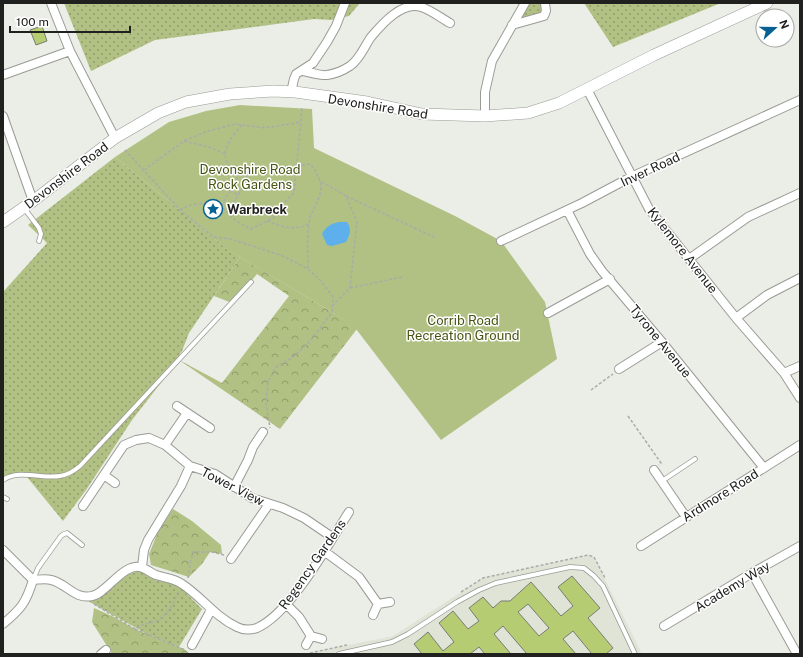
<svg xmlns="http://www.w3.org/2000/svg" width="803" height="657" viewBox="0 0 803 657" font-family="'Public Sans',sans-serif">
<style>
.built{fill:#e0e4d7}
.grass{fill:url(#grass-dots)}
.forest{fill:url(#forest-crowns)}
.green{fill:#b1c184}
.water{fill:#5db0eb}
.building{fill:#b5cc72;stroke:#797b75;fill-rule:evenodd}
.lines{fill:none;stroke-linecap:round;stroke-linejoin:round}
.service-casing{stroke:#999b95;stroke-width:5.5}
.minor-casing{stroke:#999b95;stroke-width:10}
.secondary-casing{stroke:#999b95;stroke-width:12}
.path{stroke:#aaaba7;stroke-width:1.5;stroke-dasharray:3 2;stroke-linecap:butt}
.service{stroke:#fff;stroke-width:4}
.minor{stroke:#fff;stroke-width:8}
.secondary{stroke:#fff;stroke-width:11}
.labels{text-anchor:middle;stroke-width:3;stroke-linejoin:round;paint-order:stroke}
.street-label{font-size:13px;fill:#20211f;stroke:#fff}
.park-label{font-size:13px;fill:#465413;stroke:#fff}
.poi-label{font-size:13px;font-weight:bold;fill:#20211f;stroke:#fff;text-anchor:start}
</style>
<defs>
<pattern id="grass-dots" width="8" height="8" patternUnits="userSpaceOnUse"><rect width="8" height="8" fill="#b1c184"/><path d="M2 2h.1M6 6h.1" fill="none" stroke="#909c6b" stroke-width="1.8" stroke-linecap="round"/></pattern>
<pattern id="forest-crowns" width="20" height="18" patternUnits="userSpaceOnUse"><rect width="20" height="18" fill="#b1c184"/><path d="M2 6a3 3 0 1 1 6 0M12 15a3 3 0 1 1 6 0" fill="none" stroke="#909c6b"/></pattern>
</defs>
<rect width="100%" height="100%" fill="#ebede7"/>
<path class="built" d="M588,555L594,557L640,650L641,654H304L393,636L483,578Z"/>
<path class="grass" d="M64,3H360L349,16L331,20L314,19L155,40L91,71Z
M523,3H545L546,11L512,25Z
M584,3H721L613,47Z
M115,157L227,249L240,257L189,333L182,351L164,379L132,420L86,490L63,521L27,477L19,475L3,480V292L47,243L28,225Z
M139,571L157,581L173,583L182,589L202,609L179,647L147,634L88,601C92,599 98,598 102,595C117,583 119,576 139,571Z"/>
<path class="forest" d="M240,257L332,312L357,329L280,429L179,360L222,383L289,296L257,274L232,303L214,296Z
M173,509L192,521L221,545L222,554L210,552L202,564L189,577L151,565L149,554L158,532Z
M94,608L114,617L135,629L184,649L190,654H112L92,622Z"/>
<path class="green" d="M240,105L312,109L314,148L455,216L501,241L545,302L557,359L441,440L356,329L332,312L228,250L115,157L169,122L206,111Z"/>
<path class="water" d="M339,222H347C352,230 350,234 346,242L332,246L327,245L322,234C326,226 331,224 339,222Z"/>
<path class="building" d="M42,26L47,41L36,45L30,30Z
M572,576L600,608L588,618L613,648L606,654H592L573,631L563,639L576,654H527L503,626L494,634L511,654H485L479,647L470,654H422L414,644L428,632L443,651L454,642L439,623L453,611L468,629L479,621L469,608L483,597L493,608L501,601H510L531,582L561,616L573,606L558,587ZM528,604L549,628L539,636L518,612Z"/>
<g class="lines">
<defs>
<path id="service" d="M24,208L39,228L41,234L39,241
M3,480C19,469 42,479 60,476C68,475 74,471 80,466L251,282
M662,481L695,459
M3,497L7,499
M33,580L38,568L61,536L64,534L67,533L82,545
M339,654L392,642L408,634L457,602L479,590L496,583L570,567L584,568L594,576L603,586L635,654"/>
<path id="minor" d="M51,3L70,51L115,138
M512,25L544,16L546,11L545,3
M303,71C309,72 322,76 327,75C334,74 344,70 350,66C360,59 364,47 371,37C382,24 402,1 421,7C431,10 441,18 450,23
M3,75L70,51
M587,89L649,209L736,318L784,373L800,398
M291,92L294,79L296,74L313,63L327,42L336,26L345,3
M3,116L33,201
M485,116V92L492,61L525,3
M567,210L590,254L602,271L662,342L764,468
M501,241L582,203L631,177L800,100
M689,259L748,217L800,193
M548,313L610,279
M736,318L767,295L800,278
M619,369L662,342
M784,373L800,366
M177,406L210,428
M165,445L187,413
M654,470L686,517
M104,475L115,483
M234,487L248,460L253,447L263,432
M83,506L124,445L136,440L149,438L165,445L190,466L215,474L252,498L283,508L304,518L332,537
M641,546L800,445
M3,550L33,580C26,603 21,609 3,624
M324,551L359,577L378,604L390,602
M231,559L269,504
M142,567L144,550L148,540L181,486L190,466
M752,573L797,654
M33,580C38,580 45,578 51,580C66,583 75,600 92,596C107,593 125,560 143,568C148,570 151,573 156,575C165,578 174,578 182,584C202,597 214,616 237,627C243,630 251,630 257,628C291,613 329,543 349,512
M287,605L299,617L311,636L322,639
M373,615L378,604
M664,626L752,573L800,546
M192,645L211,610
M306,645L311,636
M101,654L106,650"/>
<path id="secondary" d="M3,222L33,201L115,138L158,113L186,102L230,94L273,91L295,92L367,102L422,114L485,116L528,113L559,103L654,55L767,3"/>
</defs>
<use href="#service" class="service-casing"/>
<use href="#minor" class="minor-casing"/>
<use href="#secondary" class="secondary-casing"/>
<path class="path" d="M184,141L209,147L225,154
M125,150L180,210L213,237L231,239L283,256L308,269L321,281L333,297L332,312L318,331L308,343L292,358L277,366L268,381L266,403L270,428
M297,166L310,164L314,168L320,181L346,196L357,222L350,288L333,305
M144,170L184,141L205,132L235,124L265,128L301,122
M231,189L237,195
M346,196L436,238
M221,206L240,174
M180,210L191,205L206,203L221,206L236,221L251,229L273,218L285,202L294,193L302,108
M228,212L248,178C242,174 233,170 229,165C218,152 234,135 241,125
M267,221C283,227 292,231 309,224
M308,268C308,254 306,228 311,215C315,204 324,194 320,181
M350,288L402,277
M591,390L613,374
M628,416L661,463L659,465
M188,578L190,564L193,552H212L224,555
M461,592L483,578L588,555L594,557L605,578
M94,604L135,629C141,625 146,624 153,622C168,617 173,604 179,590
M135,629L185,650
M310,653L347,645"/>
<use href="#service" class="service"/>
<use href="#minor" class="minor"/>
<use href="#secondary" class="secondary"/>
</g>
<defs>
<symbol id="sight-ring" viewBox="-11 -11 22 22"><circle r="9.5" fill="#fff" stroke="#066091" stroke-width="1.5"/><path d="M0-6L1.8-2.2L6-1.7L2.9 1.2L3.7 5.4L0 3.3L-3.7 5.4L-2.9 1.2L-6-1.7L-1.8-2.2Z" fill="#066091"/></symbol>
</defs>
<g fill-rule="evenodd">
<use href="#sight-ring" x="202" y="198" width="22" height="22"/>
</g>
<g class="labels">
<g class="street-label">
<text transform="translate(378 106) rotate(9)" y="5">Devonshire Road</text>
<text transform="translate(650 169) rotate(-25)" y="5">Inver Road</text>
<text transform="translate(66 175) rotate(-37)" y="5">Devonshire Road</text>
<text transform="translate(683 250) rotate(52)" y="5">Kylemore Avenue</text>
<text transform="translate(661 341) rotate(51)" y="5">Tyrone Avenue</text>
<text transform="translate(233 486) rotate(27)" y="5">Tower View</text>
<text transform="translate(720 495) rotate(-32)" y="5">Ardmore Road</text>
<text transform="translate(312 564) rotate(-55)" y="5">Regency Gardens</text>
<text transform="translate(732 586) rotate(-31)" y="5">Academy Way</text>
</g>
<g class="park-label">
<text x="250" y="174">Devonshire Road<tspan x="250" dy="15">Rock Gardens</tspan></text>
<text x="463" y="325">Corrib Road<tspan x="463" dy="15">Recreation Ground</tspan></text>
</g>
<g class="poi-label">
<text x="227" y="214">Warbreck</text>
</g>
</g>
<rect width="803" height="657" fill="none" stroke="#20211f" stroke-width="8"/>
<g transform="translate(775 28) rotate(69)"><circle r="19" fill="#ffffff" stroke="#a6a6a5"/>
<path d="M0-3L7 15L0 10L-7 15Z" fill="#066091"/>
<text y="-6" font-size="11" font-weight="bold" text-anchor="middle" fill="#20211f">N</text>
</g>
<path d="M10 26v6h120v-6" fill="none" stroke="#20211f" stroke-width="2"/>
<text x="16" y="26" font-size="12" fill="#20211f" stroke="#ffffff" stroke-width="3" paint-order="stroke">100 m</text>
</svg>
